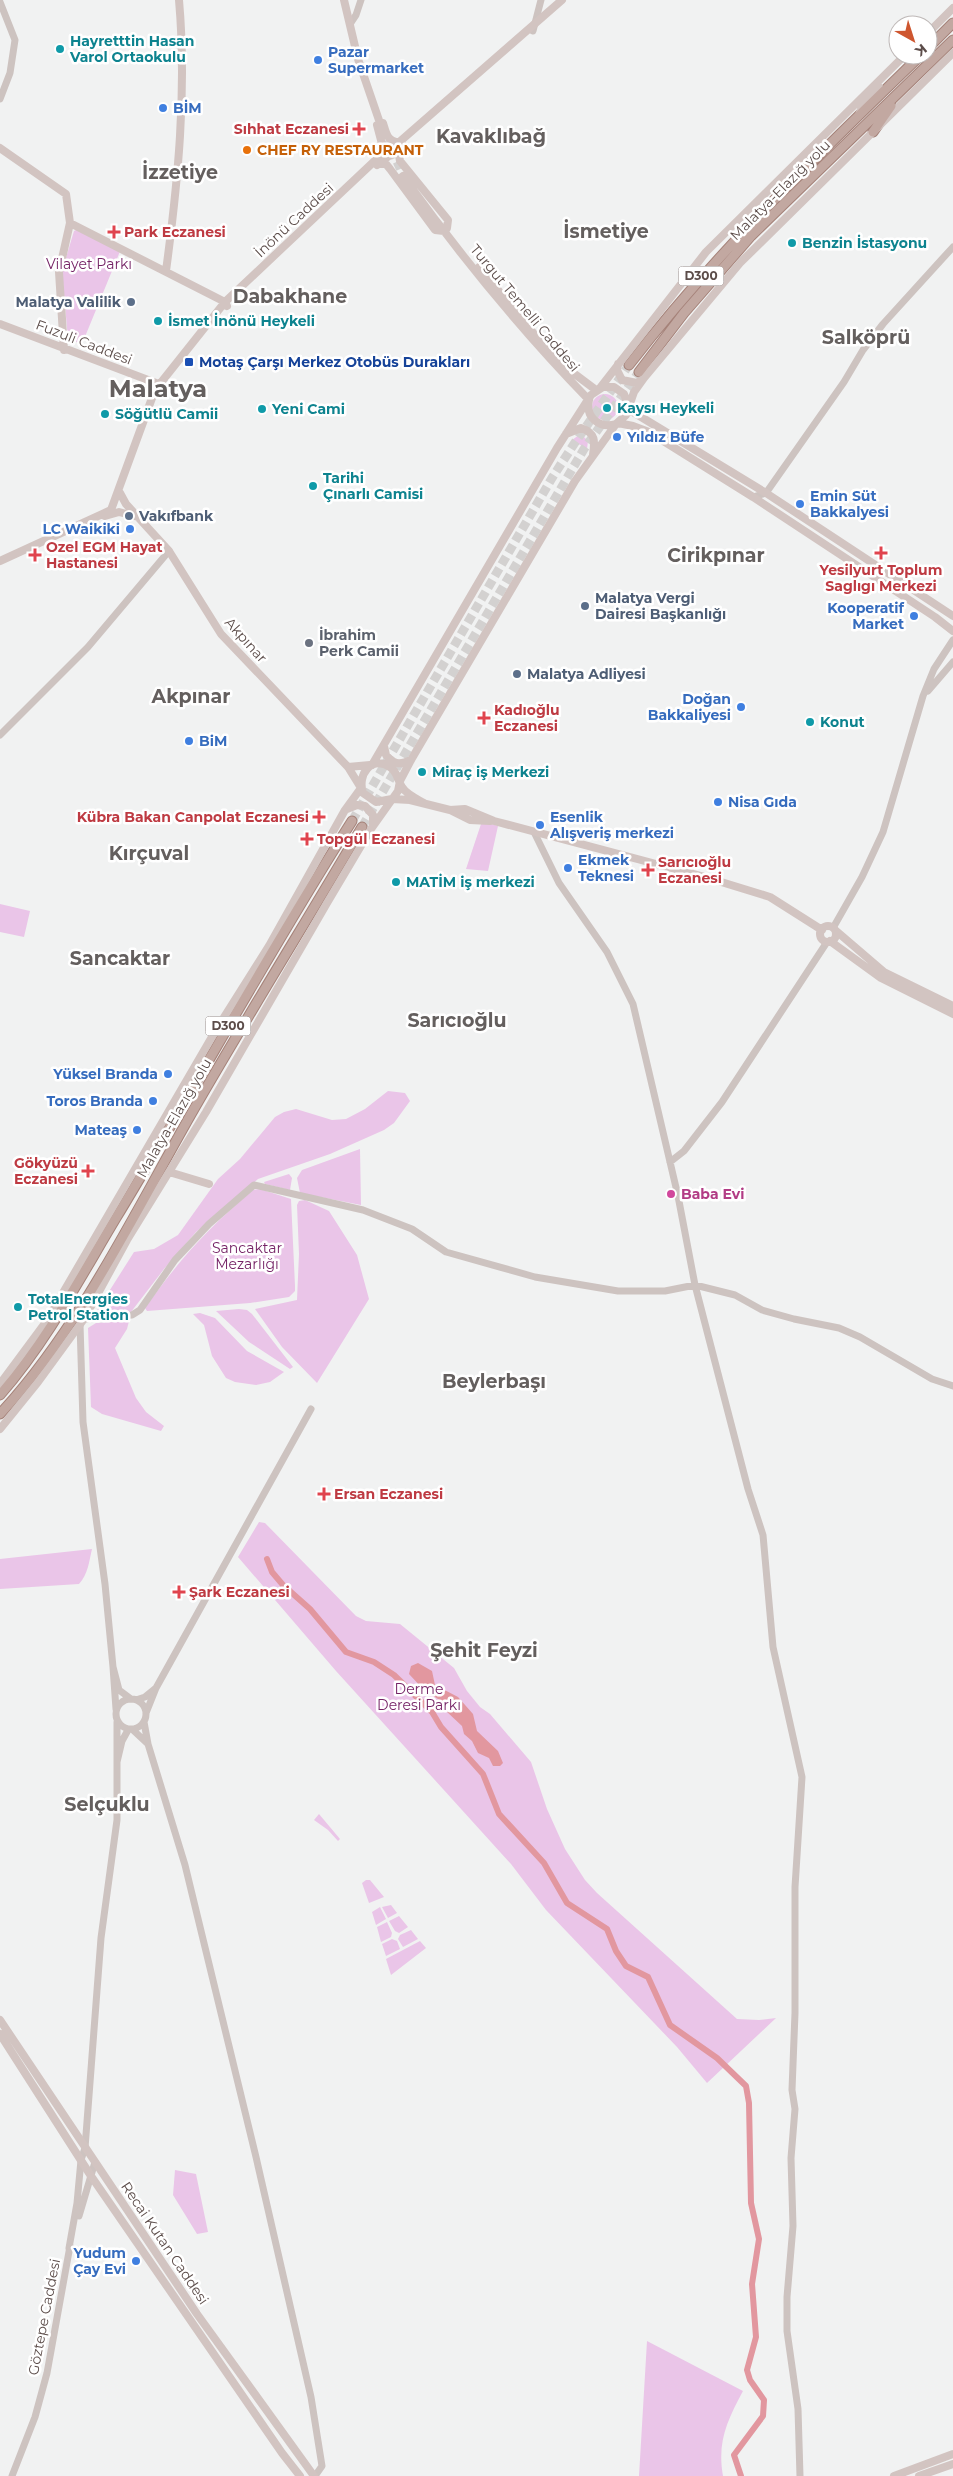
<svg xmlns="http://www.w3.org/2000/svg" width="953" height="2476" viewBox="0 0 953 2476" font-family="Montserrat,sans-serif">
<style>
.green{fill:#eac5e8}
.water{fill:#e2979f}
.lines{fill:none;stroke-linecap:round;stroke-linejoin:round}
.canal{stroke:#e2979f;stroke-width:6}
.secondary-tunnel{stroke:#d3d1d0;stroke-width:8;stroke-dasharray:8 4;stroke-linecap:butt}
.trunk-tunnel{stroke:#d3d1d0;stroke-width:9;stroke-dasharray:9 4.5;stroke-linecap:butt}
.trunk-casing{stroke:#a58279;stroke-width:11}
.tertiary{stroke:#cdc3c0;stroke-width:7}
.secondary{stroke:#d2c4c1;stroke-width:8}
.trunk{stroke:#c2a8a1;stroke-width:9}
.culture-dot{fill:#0f9aa8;stroke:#fff;stroke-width:2}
.shop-dot{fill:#3f7fe0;stroke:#fff;stroke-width:2}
.health-dot{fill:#e0444e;stroke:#fff;stroke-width:2}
.food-dot{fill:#e8710a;stroke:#fff;stroke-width:2}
.service-dot{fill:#5c6f8a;stroke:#fff;stroke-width:2}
.transit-dot{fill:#1a4fb4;stroke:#fff;stroke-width:2}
.worship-dot{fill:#6b7280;stroke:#fff;stroke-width:2}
.hotel-dot{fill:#d1479c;stroke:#fff;stroke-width:2}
.labels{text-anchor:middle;stroke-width:5;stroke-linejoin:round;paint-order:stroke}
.shield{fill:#fff;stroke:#8d8280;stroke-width:1}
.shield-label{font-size:12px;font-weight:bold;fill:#5c4d4a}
.culture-label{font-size:14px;font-weight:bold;fill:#0d838f;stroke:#fff;text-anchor:start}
.shop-label{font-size:14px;font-weight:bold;fill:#366cbe;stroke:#fff;text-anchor:start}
.health-label{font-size:14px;font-weight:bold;fill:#be3a42;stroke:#fff;text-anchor:start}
.food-label{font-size:14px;font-weight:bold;fill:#c56008;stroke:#fff;text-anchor:start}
.street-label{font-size:14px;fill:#5c4d4a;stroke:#fff}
.park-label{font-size:14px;fill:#752366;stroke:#fff}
.service-label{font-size:14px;font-weight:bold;fill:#4e5e75;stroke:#fff;text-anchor:start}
.transit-label{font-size:14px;font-weight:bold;fill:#164399;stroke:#fff;text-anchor:start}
.worship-label{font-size:14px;font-weight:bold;fill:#5b616d;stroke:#fff;text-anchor:start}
.hotel-label{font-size:14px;font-weight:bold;fill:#b23c85;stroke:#fff;text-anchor:start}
.district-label{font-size:19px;font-weight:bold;fill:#645f5e;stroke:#fff}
.town-label{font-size:24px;font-weight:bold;fill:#645f5e;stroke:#fff}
</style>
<rect width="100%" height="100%" fill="#f1f2f2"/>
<path class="green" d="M78,229L121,249L82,344L68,339L62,271L74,231Z
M592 407a13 13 0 1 1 26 0a13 13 0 1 1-26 0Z
M579,435L584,437L588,441L587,449L572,440Z
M482,821L498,826L488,871L466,869Z
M0,904L30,911L24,937L0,932Z
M388,1091L405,1093L410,1101L394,1123L384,1130L330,1154L258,1179L196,1232L164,1269L131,1312L98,1314L96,1312L134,1252L154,1249L178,1235L218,1179L240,1159L275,1117L284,1112L296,1109L332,1120L346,1119L365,1109Z
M360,1149L361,1205L300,1193L297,1178L302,1170Z
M289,1174L292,1178L290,1190L265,1184L264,1182Z
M260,1189L291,1199L295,1286V1291L289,1297L250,1303L147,1311L145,1308C180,1259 207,1229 253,1190Z
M305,1200L329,1211L357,1255L369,1299L317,1383L282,1347L255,1309L297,1300L299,1254L297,1205L299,1201Z
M239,1309L247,1310L252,1314L293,1367L290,1369L249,1342L216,1311Z
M200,1313L215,1318L247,1351L284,1372L270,1382L256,1385L235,1382L226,1378L212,1356L204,1325L193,1314Z
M129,1321L127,1329L115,1348L136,1398L146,1412L164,1426L161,1431L102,1414L91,1407L88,1328L96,1323Z
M259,1522L265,1523L356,1616L366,1621L400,1624L454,1668L467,1691L480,1707L490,1714L531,1762L547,1809L565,1849L585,1880L597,1893L737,2019L759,2020L776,2018L707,2083L677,2047L546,1910L511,1864L336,1671L238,1557Z
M92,1549C89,1562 88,1574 79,1584L0,1589V1559Z
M319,1814L340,1839L338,1841L328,1830L314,1820Z
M366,1880H370L384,1897L369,1903L362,1883Z
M391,1905L397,1913L388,1918L382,1907Z
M380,1907L386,1919L376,1925L372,1912Z
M399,1916L408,1927L399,1933L395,1931L389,1921Z
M387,1922L392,1933L391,1937L381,1942L377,1927Z
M411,1930L418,1939L403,1947L398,1939L400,1935Z
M392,1939L397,1941L400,1949L386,1956L382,1944Z
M420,1941L426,1948L391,1975L386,1959Z
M175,2170L196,2174L208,2232L197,2234L173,2195Z
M647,2341L743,2391C727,2421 717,2442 723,2476H639Z"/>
<path class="water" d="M418,1663L432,1671L435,1685L458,1697L473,1714L477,1731L498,1751L503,1763L500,1766H493L489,1758L478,1753L472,1741L464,1734L462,1726L446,1711L441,1701L423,1689L409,1674L411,1666Z"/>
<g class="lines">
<path class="canal" d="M267,1559L272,1572L283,1585L310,1609L346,1652L374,1662L394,1675L432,1712L441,1727L483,1774L499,1814L544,1863L567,1903L607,1929L616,1951L626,1966L648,1977L670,2025L717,2058L746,2086L749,2103L751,2203L759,2239L752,2284L756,2337L747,2370L750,2380L764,2400L763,2416L734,2455L741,2476"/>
<path class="secondary-tunnel" d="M382,129L403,176"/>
<path class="trunk-tunnel" d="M352,821L552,478L574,444L629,365
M362,827L584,449L639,372"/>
<defs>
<path id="trunk" d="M928,48L953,23
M873,132L891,106
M629,365C717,251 818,155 921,55
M639,372L684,313L751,236L953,40
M0,1395C47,1341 80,1278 116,1218C196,1086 269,951 352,821
M0,1414C80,1328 135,1212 194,1109C248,1015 306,922 362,827"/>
</defs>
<use href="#trunk" class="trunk-casing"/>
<path class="tertiary" d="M0,2L15,40L10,73L0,99
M350,24L356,15L361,0
M533,31L541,0
M753,497L766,493L844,382L863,350L883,324L953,247
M928,691L953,662
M0,735L88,647L169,551
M534,832L559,883L607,952L633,1004L678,1196L695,1285L748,1489L763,1535L773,1647L802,1777L795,1887V2013L792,2090L795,2109L791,2158L793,2226L787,2297V2331L798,2409L800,2476
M833,928L862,877L883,832L923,696L934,669L953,640
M670,1162L684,1151L722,1102L827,942
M84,1319L132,1315L140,1310L175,1260L209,1224L254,1185L363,1210L412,1229L446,1252L535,1277L618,1291H665L695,1285L735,1295L762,1310L794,1319L839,1328L860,1337L932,1379L953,1386
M80,1324L83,1422L105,1584L113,1667
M156,1688L311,1409
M116 1714a15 15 0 1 1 30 0a15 15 0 1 1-30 0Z
M136,1700L145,1697L156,1688L146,1713
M116,1709L113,1667L119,1690L131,1699
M117,1722V1762L122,1741L128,1730
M133,1730L148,1744L144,1722
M148,1744L185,1865L256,2157L311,2397L322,2466L315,2476
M79,2216L95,2162
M69,2248L77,2203L81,2160L85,2148L101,1938L117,1820V1762
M12,2476L35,2417L47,2373L70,2246"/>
<path class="secondary" d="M344,0L358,59L382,129
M928,33L953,8
M859,115L863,104L879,87
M383,123C386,132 387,142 399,142
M377,125L382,144V154
M0,148L66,194L70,223L59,272L64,350
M398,150L400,161L448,220L447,228
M378,164H386L390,169L435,230L444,231
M377,165L403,145
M403,176C460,255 521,330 589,400
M70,223L225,302L227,306
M479,267L535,335L564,366L596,390
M166,271C178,181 187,91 179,0
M0,324L164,386
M618,364L617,370L622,380L637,383L643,379
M600,388L706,252L905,55
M589,400C585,417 599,429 616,424
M628,409L766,493L953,616
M618,423L633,426L649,432L753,497L935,617L953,631
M566,434L581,428C596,433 595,441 593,455
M120,493L126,504L169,551L221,634L348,767L361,788
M105,516L119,512L138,517
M0,561L111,510L152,398L159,385L225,302L382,154L397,144L562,0
M384,746L386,755C394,765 400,765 411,760
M372,765L557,448L591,395L603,387H614L624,394L628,405
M348,767L370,765
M424,803C417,799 406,794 402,787C397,780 398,772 390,767C371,755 357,775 363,793L376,802L392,799L410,800L450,810L470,820L490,821
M347,809L357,805L365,806L373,815V825
M450,810L465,809L494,821L705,877L770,897L822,930
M820 934a8 8 0 1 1 16 0a8 8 0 1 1-16 0Z
M835,930L884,972L953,1006
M830,941L881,978L953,1014
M169,1172L209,1184
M0,1384L46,1322L216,1030L269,946L345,810L361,788
M0,1429L38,1382L84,1319L127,1240L206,1112L327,903L371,829L398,791L400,781L411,760L575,481L616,424L626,415L634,392L644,378L740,263L953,53
M0,2020L197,2314L314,2476
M0,2034L91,2176L282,2453L300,2476
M894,2476L953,2454
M919,2476L953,2464"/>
<use href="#trunk" class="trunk"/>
</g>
<g class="culture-dot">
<circle cx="60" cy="49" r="5"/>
<circle cx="792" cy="243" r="5"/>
<circle cx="158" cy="321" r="5"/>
<circle cx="607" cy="408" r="5"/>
<circle cx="262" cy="409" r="5"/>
<circle cx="105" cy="414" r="5"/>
<circle cx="313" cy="486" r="5"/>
<circle cx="810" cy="722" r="5"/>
<circle cx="422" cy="772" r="5"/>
<circle cx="396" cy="882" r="5"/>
<circle cx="18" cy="1307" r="5"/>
</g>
<g class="shop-dot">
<circle cx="318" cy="60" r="5"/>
<circle cx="163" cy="108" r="5"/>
<circle cx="617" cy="437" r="5"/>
<circle cx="800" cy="504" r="5"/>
<circle cx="130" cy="529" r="5"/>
<circle cx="914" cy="616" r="5"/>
<circle cx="741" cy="707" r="5"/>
<circle cx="189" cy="741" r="5"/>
<circle cx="718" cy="802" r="5"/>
<circle cx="540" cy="825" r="5"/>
<circle cx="568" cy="868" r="5"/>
<circle cx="168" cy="1074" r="5"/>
<circle cx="153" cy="1101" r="5"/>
<circle cx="137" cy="1130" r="5"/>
<circle cx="136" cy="2261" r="5"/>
</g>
<g class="health-dot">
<path d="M356.5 121.5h5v5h5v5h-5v5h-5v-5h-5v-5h5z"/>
<path d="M111.5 224.5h5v5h5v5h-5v5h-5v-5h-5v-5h5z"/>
<path d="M878.5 545.5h5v5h5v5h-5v5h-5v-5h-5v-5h5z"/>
<path d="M32.5 547.5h5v5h5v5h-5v5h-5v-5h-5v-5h5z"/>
<path d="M481.5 710.5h5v5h5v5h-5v5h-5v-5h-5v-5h5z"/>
<path d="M316.5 809.5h5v5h5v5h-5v5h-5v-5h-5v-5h5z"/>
<path d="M304.5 831.5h5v5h5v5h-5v5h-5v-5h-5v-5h5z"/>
<path d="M645.5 862.5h5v5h5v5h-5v5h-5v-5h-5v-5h5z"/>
<path d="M85.5 1163.5h5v5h5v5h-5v5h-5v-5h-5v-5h5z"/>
<path d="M321.5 1486.5h5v5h5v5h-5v5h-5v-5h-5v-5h5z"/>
<path d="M176.5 1584.5h5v5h5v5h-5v5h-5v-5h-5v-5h5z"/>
</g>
<circle class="food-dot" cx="247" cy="150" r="5"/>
<g class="service-dot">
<circle cx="131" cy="302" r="5"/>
<circle cx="129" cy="516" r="5"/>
<circle cx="585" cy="606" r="5"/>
<circle cx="517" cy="674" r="5"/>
</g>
<rect class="transit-dot" x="184" y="357" width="10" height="10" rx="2.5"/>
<circle class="worship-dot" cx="309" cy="643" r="5"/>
<circle class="hotel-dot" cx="671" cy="1194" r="5"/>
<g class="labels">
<g class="shield">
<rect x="678.5" y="266.5" width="45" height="19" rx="4"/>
<rect x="205.5" y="1016.5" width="45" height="19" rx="4"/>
</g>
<g class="shield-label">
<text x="701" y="280">D300</text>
<text x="228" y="1030">D300</text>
</g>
<g class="culture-label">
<text x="70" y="46">Hayretttin Hasan<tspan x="70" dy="16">Varol Ortaokulu</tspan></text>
<text x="802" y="248">Benzin İstasyonu</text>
<text x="168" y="326">İsmet İnönü Heykeli</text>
<text x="617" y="413">Kaysı Heykeli</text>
<text x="272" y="414">Yeni Cami</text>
<text x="115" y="419">Söğütlü Camii</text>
<text x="323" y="483">Tarihi<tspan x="323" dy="16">Çınarlı Camisi</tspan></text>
<text x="820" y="727">Konut</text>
<text x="432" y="777">Miraç iş Merkezi</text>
<text x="406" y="887">MATİM iş merkezi</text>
<text x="28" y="1304">TotalEnergies<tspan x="28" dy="16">Petrol Station</tspan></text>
</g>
<g class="shop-label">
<text x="328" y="57">Pazar<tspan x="328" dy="16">Supermarket</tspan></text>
<text x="173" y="113">BİM</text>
<text x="627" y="442">Yıldız Büfe</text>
<text x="810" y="501">Emin Süt<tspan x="810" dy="16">Bakkalyesi</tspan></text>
<text x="120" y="534" text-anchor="end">LC Waikiki</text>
<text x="904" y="613" text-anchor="end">Kooperatif<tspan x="904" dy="16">Market</tspan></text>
<text x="731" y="704" text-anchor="end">Doğan<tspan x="731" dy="16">Bakkaliyesi</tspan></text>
<text x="199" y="746">BiM</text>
<text x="728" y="807">Nisa Gıda</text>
<text x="550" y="822">Esenlik<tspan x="550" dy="16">Alışveriş merkezi</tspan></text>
<text x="578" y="865">Ekmek<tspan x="578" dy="16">Teknesi</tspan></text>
<text x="158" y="1079" text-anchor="end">Yüksel Branda</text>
<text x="143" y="1106" text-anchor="end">Toros Branda</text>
<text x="127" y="1135" text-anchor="end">Mateaş</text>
<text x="126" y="2258" text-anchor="end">Yudum<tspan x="126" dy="16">Çay Evi</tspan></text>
</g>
<g class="health-label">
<text x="349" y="134" text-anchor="end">Sıhhat Eczanesi</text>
<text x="124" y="237">Park Eczanesi</text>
<text x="46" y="552">Ozel EGM Hayat<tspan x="46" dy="16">Hastanesi</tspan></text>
<text x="881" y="575" text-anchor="middle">Yesilyurt Toplum<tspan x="881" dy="16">Saglıgı Merkezi</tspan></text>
<text x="494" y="715">Kadıoğlu<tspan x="494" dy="16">Eczanesi</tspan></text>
<text x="309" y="822" text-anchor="end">Kübra Bakan Canpolat Eczanesi</text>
<text x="317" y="844">Topgül Eczanesi</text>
<text x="658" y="867">Sarıcıoğlu<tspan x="658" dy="16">Eczanesi</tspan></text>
<text x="78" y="1168" text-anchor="end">Gökyüzü<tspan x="78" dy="16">Eczanesi</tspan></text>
<text x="334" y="1499">Ersan Eczanesi</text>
<text x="189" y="1597">Şark Eczanesi</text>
</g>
<g class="food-label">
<text x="257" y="155">CHEF RY RESTAURANT</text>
</g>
<g class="street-label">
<text transform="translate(780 190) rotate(-45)" y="5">Malatya-Elazığ yolu</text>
<text transform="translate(294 220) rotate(-43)" y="5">İnönü Caddesi</text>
<text transform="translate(525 308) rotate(50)" y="5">Turgut Temelli Caddesi</text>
<text transform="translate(84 342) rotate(21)" y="5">Fuzuli Caddesi</text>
<text transform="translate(246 640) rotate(48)" y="5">Akpınar</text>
<text transform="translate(174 1118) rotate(-60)" y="5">Malatya-Elazığ yolu</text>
<text transform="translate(165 2243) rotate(56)" y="5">Recai Kutan Caddesi</text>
<text transform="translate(44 2317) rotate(-79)" y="5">Göztepe Caddesi</text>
</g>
<g class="park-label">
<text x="89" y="269">Vilayet Parkı</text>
<text x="247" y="1253">Sancaktar<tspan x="247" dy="16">Mezarlığı</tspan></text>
<text x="419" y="1694">Derme<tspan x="419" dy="16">Deresi Parkı</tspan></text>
</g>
<g class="service-label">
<text x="121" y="307" text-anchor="end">Malatya Valilik</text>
<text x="139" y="521">Vakıfbank</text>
<text x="595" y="603">Malatya Vergi<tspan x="595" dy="16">Dairesi Başkanlığı</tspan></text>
<text x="527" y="679">Malatya Adliyesi</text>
</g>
<g class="transit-label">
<text x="199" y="367">Motaş Çarşı Merkez Otobüs Durakları</text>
</g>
<g class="worship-label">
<text x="319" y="640">İbrahim<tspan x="319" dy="16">Perk Camii</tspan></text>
</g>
<g class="hotel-label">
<text x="681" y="1199">Baba Evi</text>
</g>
<g class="district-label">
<text x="491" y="143">Kavaklıbağ</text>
<text x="180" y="179">İzzetiye</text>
<text x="606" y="238">İsmetiye</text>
<text x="290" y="303">Dabakhane</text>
<text x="866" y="344">Salköprü</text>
<text x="716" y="562">Cirikpınar</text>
<text x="191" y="703">Akpınar</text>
<text x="149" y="860">Kırçuval</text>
<text x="120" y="965">Sancaktar</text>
<text x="457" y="1027">Sarıcıoğlu</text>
<text x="494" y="1388">Beylerbaşı</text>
<text x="484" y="1657">Şehit Feyzi</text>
<text x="107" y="1811">Selçuklu</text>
</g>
<g class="town-label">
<text x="158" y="397">Malatya</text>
</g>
</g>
<g transform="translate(913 40) rotate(141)"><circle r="24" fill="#ffffff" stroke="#beb8b7"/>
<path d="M0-4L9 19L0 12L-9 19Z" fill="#ce562f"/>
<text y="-8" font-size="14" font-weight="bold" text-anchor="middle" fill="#5c4d4a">K</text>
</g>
</svg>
